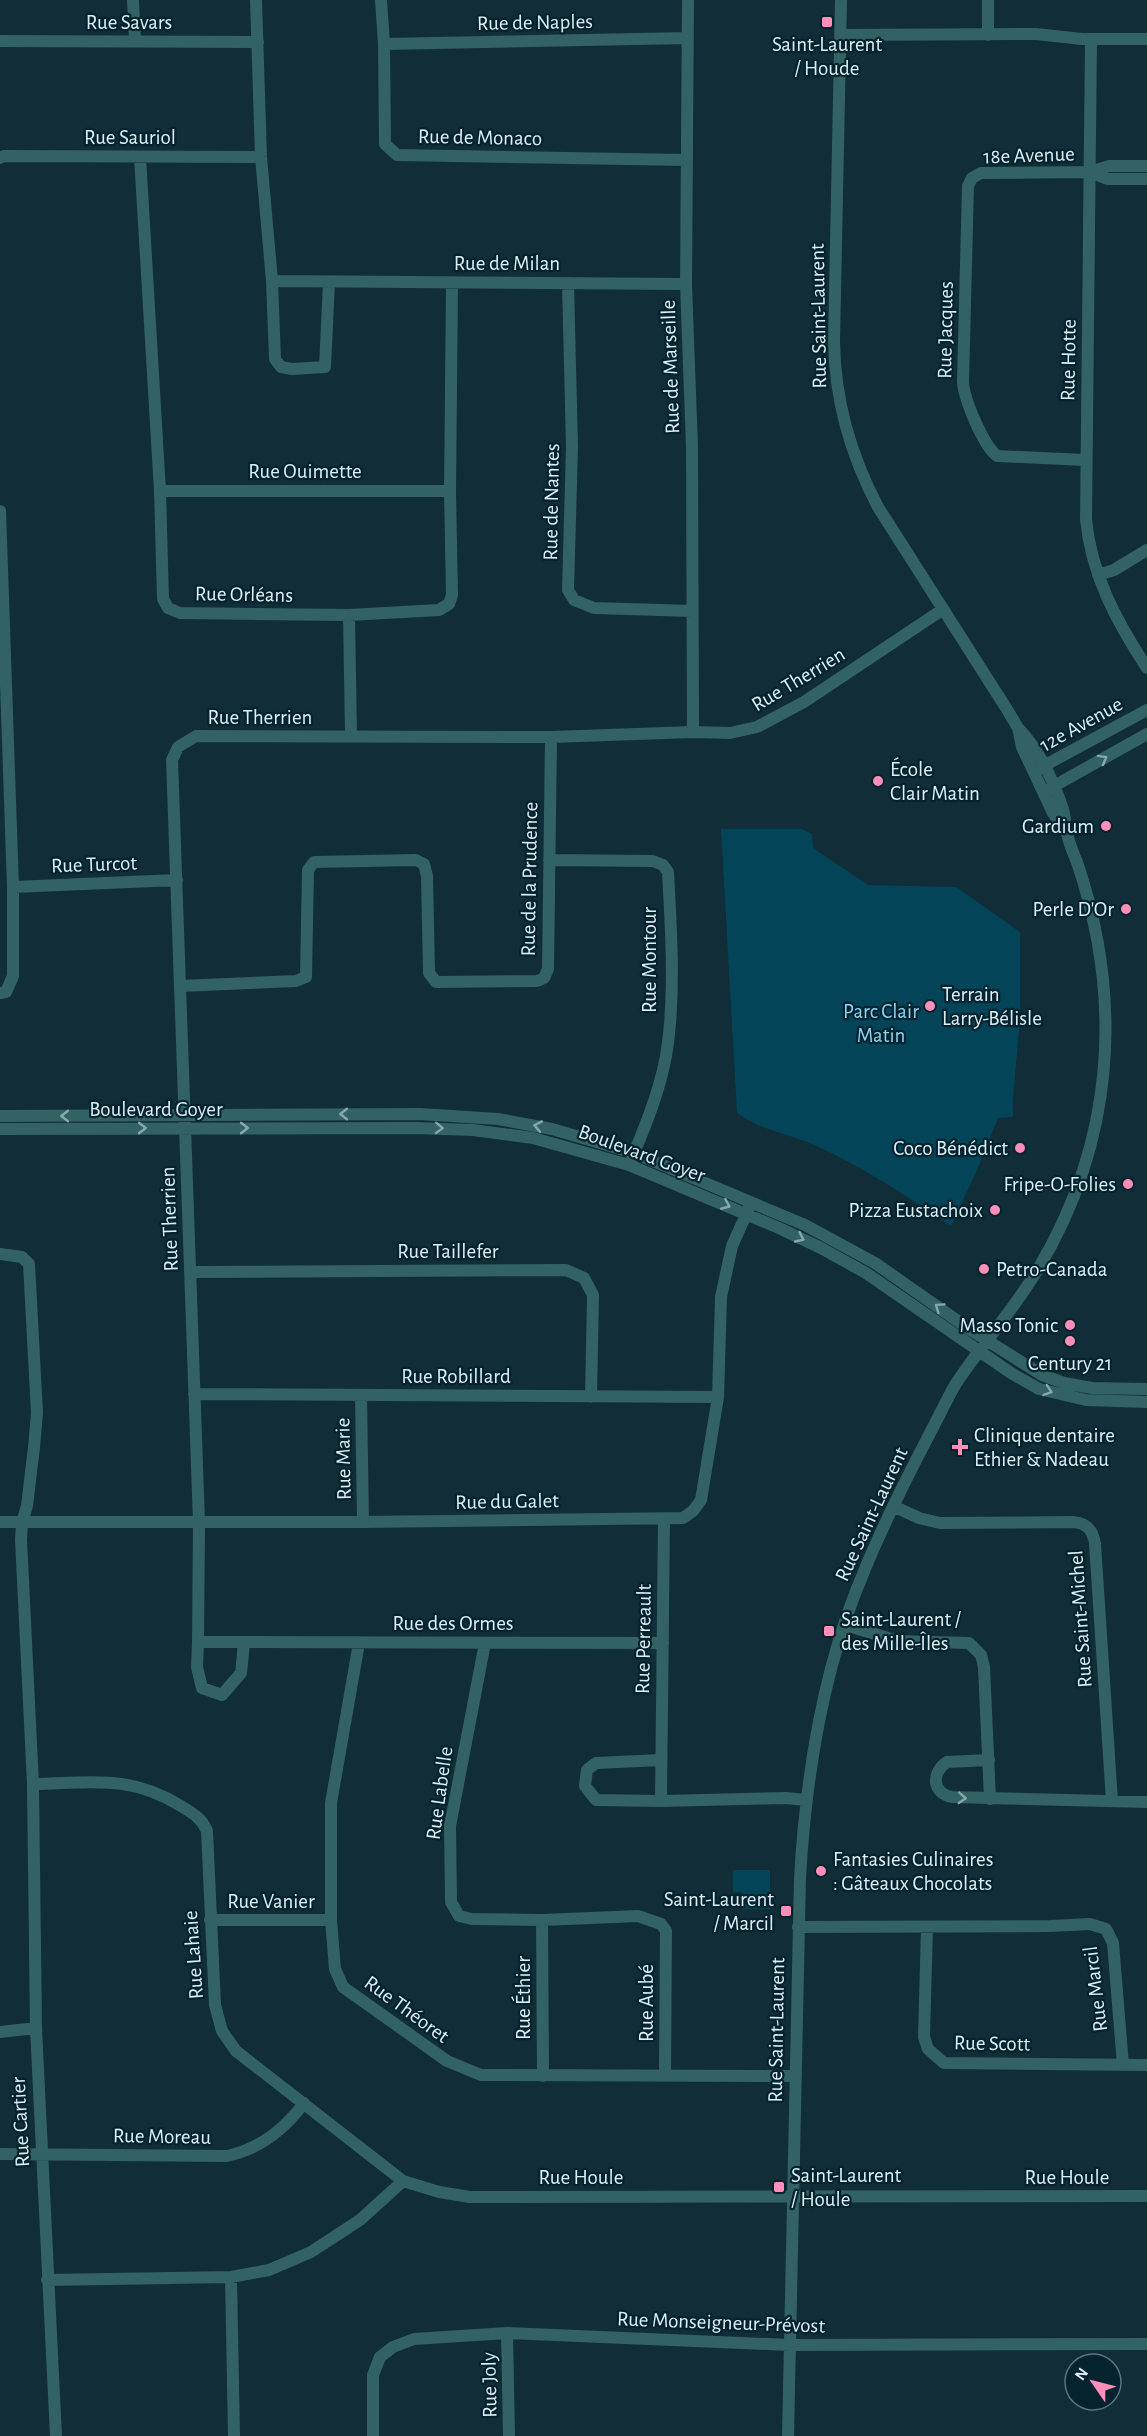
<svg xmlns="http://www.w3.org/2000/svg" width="1147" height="2436" viewBox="0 0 1147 2436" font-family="'Alegreya Sans',sans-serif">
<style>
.green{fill:#044459}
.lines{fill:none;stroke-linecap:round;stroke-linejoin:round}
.minor{stroke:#326264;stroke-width:12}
.oneway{stroke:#88a8ac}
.poi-dot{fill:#ff8eb9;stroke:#05232e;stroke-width:2}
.labels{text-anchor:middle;stroke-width:4.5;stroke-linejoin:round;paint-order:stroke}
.street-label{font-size:21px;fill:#ddeef5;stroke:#05232e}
.poi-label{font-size:21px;fill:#ddeef5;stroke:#05232e;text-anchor:start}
.park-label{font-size:21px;fill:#89d5f5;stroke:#05232e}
</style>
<rect width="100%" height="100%" fill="#102d38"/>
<path class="green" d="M721,829H802L812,834L813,848L868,885L956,887L1020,932V1019L1013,1098V1117L998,1118L977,1170L951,1226C908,1197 862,1166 814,1145C789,1134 760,1130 737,1113Z
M733,1870H770V1909H742V1892H733Z"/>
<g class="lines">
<path class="minor" d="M133,0L135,41
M256,0L261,157L272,281L275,359L281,367L292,369L325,367L329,282
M381,0L384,44L385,144L397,155L687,160
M688,0L686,284L692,447L693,732
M841,0L834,342C835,400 851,456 878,507L1008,711L1018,728L1022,747L1053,813L1065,831
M988,0V35
M841,35L1036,34L1082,39H1147
M1091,39L1086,519C1091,575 1117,622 1147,668
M0,41L258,42
M384,44L688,38
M140,157L160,491L163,599L168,608L180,613L349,615L439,610L449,604L452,595L450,491L452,283
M0,158L4,156L261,157
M1090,172L1107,179H1147
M272,281L686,284
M568,283L572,447L568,590L574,600L594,608L692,611
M1085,460L997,456C983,445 964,399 963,382L968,186L972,178L981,173L1090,172L1109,166H1147
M160,491H450
M0,511L13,887V976L6,992L0,993
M1098,575L1114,570L1147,550
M349,615L351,736
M1038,769L1147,710
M1047,790L1147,734
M549,860L653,861L663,865L668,872C671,929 675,987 668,1043C663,1083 647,1122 632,1158
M13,887L177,880
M180,986L296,981L306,977L308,870L314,862L416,860L424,864L427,876L429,973L436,982L537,981L544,978L548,969L551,737
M0,1116L420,1114L498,1119L552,1129L634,1153L805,1225L875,1263L972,1331L1042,1375L1064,1383L1092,1388L1147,1389
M0,1129L415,1128L473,1130L533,1138L629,1165L779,1228L821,1248L866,1273L1011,1373L1039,1389L1086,1400L1147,1402
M0,1254L22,1257L29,1264L37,1413L34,1447L27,1506L22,1522L21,1540L33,1784L36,2028L56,2436
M190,1272L566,1270L584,1278L593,1295L591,1397
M194,1394L718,1397
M361,1395L363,1522
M893,1506L919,1518L940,1523L1073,1522C1087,1523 1093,1530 1095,1544L1112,1801
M664,1519L661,1801L786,1798L806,1800
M0,1522H363L683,1518L693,1511L701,1500L718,1397L721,1297L732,1246L749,1208
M845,1625L898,1641L969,1643L981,1655L984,1667L990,1799
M198,1642L197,1667L202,1688L222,1695L241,1673L244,1643
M359,1643L331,1803V1920L335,1969L343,1987L447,2061L481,2075L795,2076
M485,1643L450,1826L451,1902L459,1916L472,1919L542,1920L638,1916L661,1924L666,1931L665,2075
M663,1643L198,1642L199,1522L172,760L178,747L196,736L551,737L693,732L730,733L757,727L804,702L942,610
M989,1760L947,1762C931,1773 932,1793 952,1797L1147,1802
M33,1784C91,1783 129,1774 181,1806C192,1813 202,1818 207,1831L215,2005L222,2031L236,2051L403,2181L439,2192L470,2197L1147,2196
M661,1801L596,1800L585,1786L587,1770L596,1763L661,1760
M210,1920H331
M542,1920L543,2076
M798,1927L1051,1926L1090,1924L1106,1929L1113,1943L1123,2065
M927,1927L924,2037L928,2049L944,2063L1147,2065
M0,2032L36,2028
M0,2154L227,2156C260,2149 284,2130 304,2103
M231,2277L234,2436
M47,2280L231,2277L269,2270L311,2252L360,2220L403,2181
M507,2333L509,2436
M373,2436V2375L380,2357L393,2347L414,2339L507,2333L790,2345L1147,2344
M788,2436L800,1878C806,1773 823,1666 865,1569C884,1523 906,1479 929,1435C938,1418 946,1401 955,1385C981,1345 1014,1310 1038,1269C1114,1142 1124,1002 1077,862C1073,853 1069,843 1067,833C1065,825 1065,816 1063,809C1053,780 1039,749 1018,728"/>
</g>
<defs><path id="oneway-chevron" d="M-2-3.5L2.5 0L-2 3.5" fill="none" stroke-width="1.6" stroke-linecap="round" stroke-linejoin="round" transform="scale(1.5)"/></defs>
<g class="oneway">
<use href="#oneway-chevron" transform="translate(1103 759) rotate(-29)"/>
<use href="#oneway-chevron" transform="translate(344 1114) rotate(180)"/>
<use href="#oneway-chevron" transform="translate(65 1116) rotate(180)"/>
<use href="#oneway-chevron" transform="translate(538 1126) rotate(-169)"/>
<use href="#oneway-chevron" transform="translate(142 1128)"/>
<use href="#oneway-chevron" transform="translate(244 1128)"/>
<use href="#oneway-chevron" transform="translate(439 1128) rotate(2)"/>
<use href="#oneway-chevron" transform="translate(726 1205) rotate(23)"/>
<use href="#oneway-chevron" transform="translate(800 1238) rotate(25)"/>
<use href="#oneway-chevron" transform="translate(939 1307) rotate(-145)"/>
<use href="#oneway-chevron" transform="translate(1048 1391) rotate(19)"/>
<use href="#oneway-chevron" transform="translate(962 1798) rotate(3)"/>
</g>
<g class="poi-dot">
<rect x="821" y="16" width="12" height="12" rx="3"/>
<circle cx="878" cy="781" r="6"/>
<circle cx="1106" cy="826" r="6"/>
<circle cx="1126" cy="909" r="6"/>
<circle cx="930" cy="1006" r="6"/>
<circle cx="1020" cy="1148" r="6"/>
<circle cx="1128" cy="1184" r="6"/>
<circle cx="995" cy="1210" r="6"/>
<circle cx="984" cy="1269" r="6"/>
<circle cx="1070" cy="1325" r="6"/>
<circle cx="1070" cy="1341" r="6"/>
<path d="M957 1438h6v6h6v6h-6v6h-6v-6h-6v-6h6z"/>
<rect x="823" y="1625" width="12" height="12" rx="3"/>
<circle cx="821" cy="1871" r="6"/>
<rect x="780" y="1905" width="12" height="12" rx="3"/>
<rect x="773" y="2181" width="12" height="12" rx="3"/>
</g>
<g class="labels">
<g class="street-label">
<text x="129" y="29">Rue Savars</text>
<text transform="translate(535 22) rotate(-1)" y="7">Rue de Naples</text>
<text x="130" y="144">Rue Sauriol</text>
<text transform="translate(480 137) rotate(1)" y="7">Rue de Monaco</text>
<text transform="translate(1029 155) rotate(-2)" y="7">18e Avenue</text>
<text x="507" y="270">Rue de Milan</text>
<text transform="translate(818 316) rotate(-91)" y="7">Rue Saint-Laurent</text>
<text transform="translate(945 330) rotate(-89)" y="7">Rue Jacques</text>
<text transform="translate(1068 360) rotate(-89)" y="7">Rue Hotte</text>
<text transform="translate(670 367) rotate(-92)" y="7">Rue de Marseille</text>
<text x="305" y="478">Rue Ouimette</text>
<text transform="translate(551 502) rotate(-89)" y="7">Rue de Nantes</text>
<text transform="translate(244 594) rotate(1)" y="7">Rue Orléans</text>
<text transform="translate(798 679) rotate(-31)" y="7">Rue Therrien</text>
<text x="260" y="724">Rue Therrien</text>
<text transform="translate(1081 724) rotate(-29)" y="7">12e Avenue</text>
<text transform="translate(94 864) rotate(-2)" y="7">Rue Turcot</text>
<text transform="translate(529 879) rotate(-89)" y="7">Rue de la Prudence</text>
<text transform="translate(649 960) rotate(-90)" y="7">Rue Montour</text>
<text x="156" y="1116">Boulevard Goyer</text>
<text transform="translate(642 1153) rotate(20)" y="7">Boulevard Goyer</text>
<text transform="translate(169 1219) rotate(-92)" y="7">Rue Therrien</text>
<text x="448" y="1258">Rue Taillefer</text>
<text x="456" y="1383">Rue Robillard</text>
<text transform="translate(343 1459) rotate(-91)" y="7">Rue Marie</text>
<text transform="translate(507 1501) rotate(-1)" y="7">Rue du Galet</text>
<text transform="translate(871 1514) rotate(-65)" y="7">Rue Saint-Laurent</text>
<text transform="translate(1080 1619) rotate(-94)" y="7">Rue Saint-Michel</text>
<text x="453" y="1630">Rue des Ormes</text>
<text transform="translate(643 1639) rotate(-89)" y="7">Rue Perreault</text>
<text transform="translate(439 1793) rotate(-82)" y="7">Rue Labelle</text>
<text x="271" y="1908">Rue Vanier</text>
<text transform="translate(193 1955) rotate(-94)" y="7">Rue Lahaie</text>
<text transform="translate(1095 1989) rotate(-97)" y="7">Rue Marcil</text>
<text transform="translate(523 1998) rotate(-90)" y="7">Rue Éthier</text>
<text transform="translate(646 2003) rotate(-90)" y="7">Rue Aubé</text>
<text transform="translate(407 2009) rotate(36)" y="7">Rue Théoret</text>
<text transform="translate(776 2030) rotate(-89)" y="7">Rue Saint-Laurent</text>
<text transform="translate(992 2043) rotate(1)" y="7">Rue Scott</text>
<text transform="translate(20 2122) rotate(-93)" y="7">Rue Cartier</text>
<text transform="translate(162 2136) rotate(1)" y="7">Rue Moreau</text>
<text x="581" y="2184">Rue Houle</text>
<text x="1067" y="2184">Rue Houle</text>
<text transform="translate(721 2322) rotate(2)" y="7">Rue Monseigneur-Prévost</text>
<text transform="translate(489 2385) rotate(-91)" y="7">Rue Joly</text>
</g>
<g class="poi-label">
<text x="827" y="51" text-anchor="middle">Saint-Laurent<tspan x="827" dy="24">/ Houde</tspan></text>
<text x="890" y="776">École<tspan x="890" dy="24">Clair Matin</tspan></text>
<text x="1094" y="833" text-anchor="end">Gardium</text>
<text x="1114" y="916" text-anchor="end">Perle D'Or</text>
<text x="942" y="1001">Terrain<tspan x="942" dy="24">Larry-Bélisle</tspan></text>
<text x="1008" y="1155" text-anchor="end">Coco Bénédict</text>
<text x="1116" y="1191" text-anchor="end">Fripe-O-Folies</text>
<text x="983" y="1217" text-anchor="end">Pizza Eustachoix</text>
<text x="996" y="1276">Petro-Canada</text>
<text x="1058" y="1332" text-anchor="end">Masso Tonic</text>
<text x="1070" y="1370" text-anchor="middle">Century 21</text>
<text x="974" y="1442">Clinique dentaire<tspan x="974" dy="24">Ethier &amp; Nadeau</tspan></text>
<text x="841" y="1626">Saint-Laurent /<tspan x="841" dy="24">des Mille-Îles</tspan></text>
<text x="833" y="1866">Fantasies Culinaires<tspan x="833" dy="24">: Gâteaux Chocolats</tspan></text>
<text x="774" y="1906" text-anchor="end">Saint-Laurent<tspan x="774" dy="24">/ Marcil</tspan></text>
<text x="791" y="2182">Saint-Laurent<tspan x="791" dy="24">/ Houle</tspan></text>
</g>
<g class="park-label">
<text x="881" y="1018">Parc Clair<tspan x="881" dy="24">Matin</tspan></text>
</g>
</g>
<g transform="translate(1093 2382) rotate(305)"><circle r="28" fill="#05232e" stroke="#5b747e" stroke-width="1.5"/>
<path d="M0-4.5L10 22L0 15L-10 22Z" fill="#ff8eb9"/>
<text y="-9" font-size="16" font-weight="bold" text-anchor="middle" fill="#ddeef5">N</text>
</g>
</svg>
